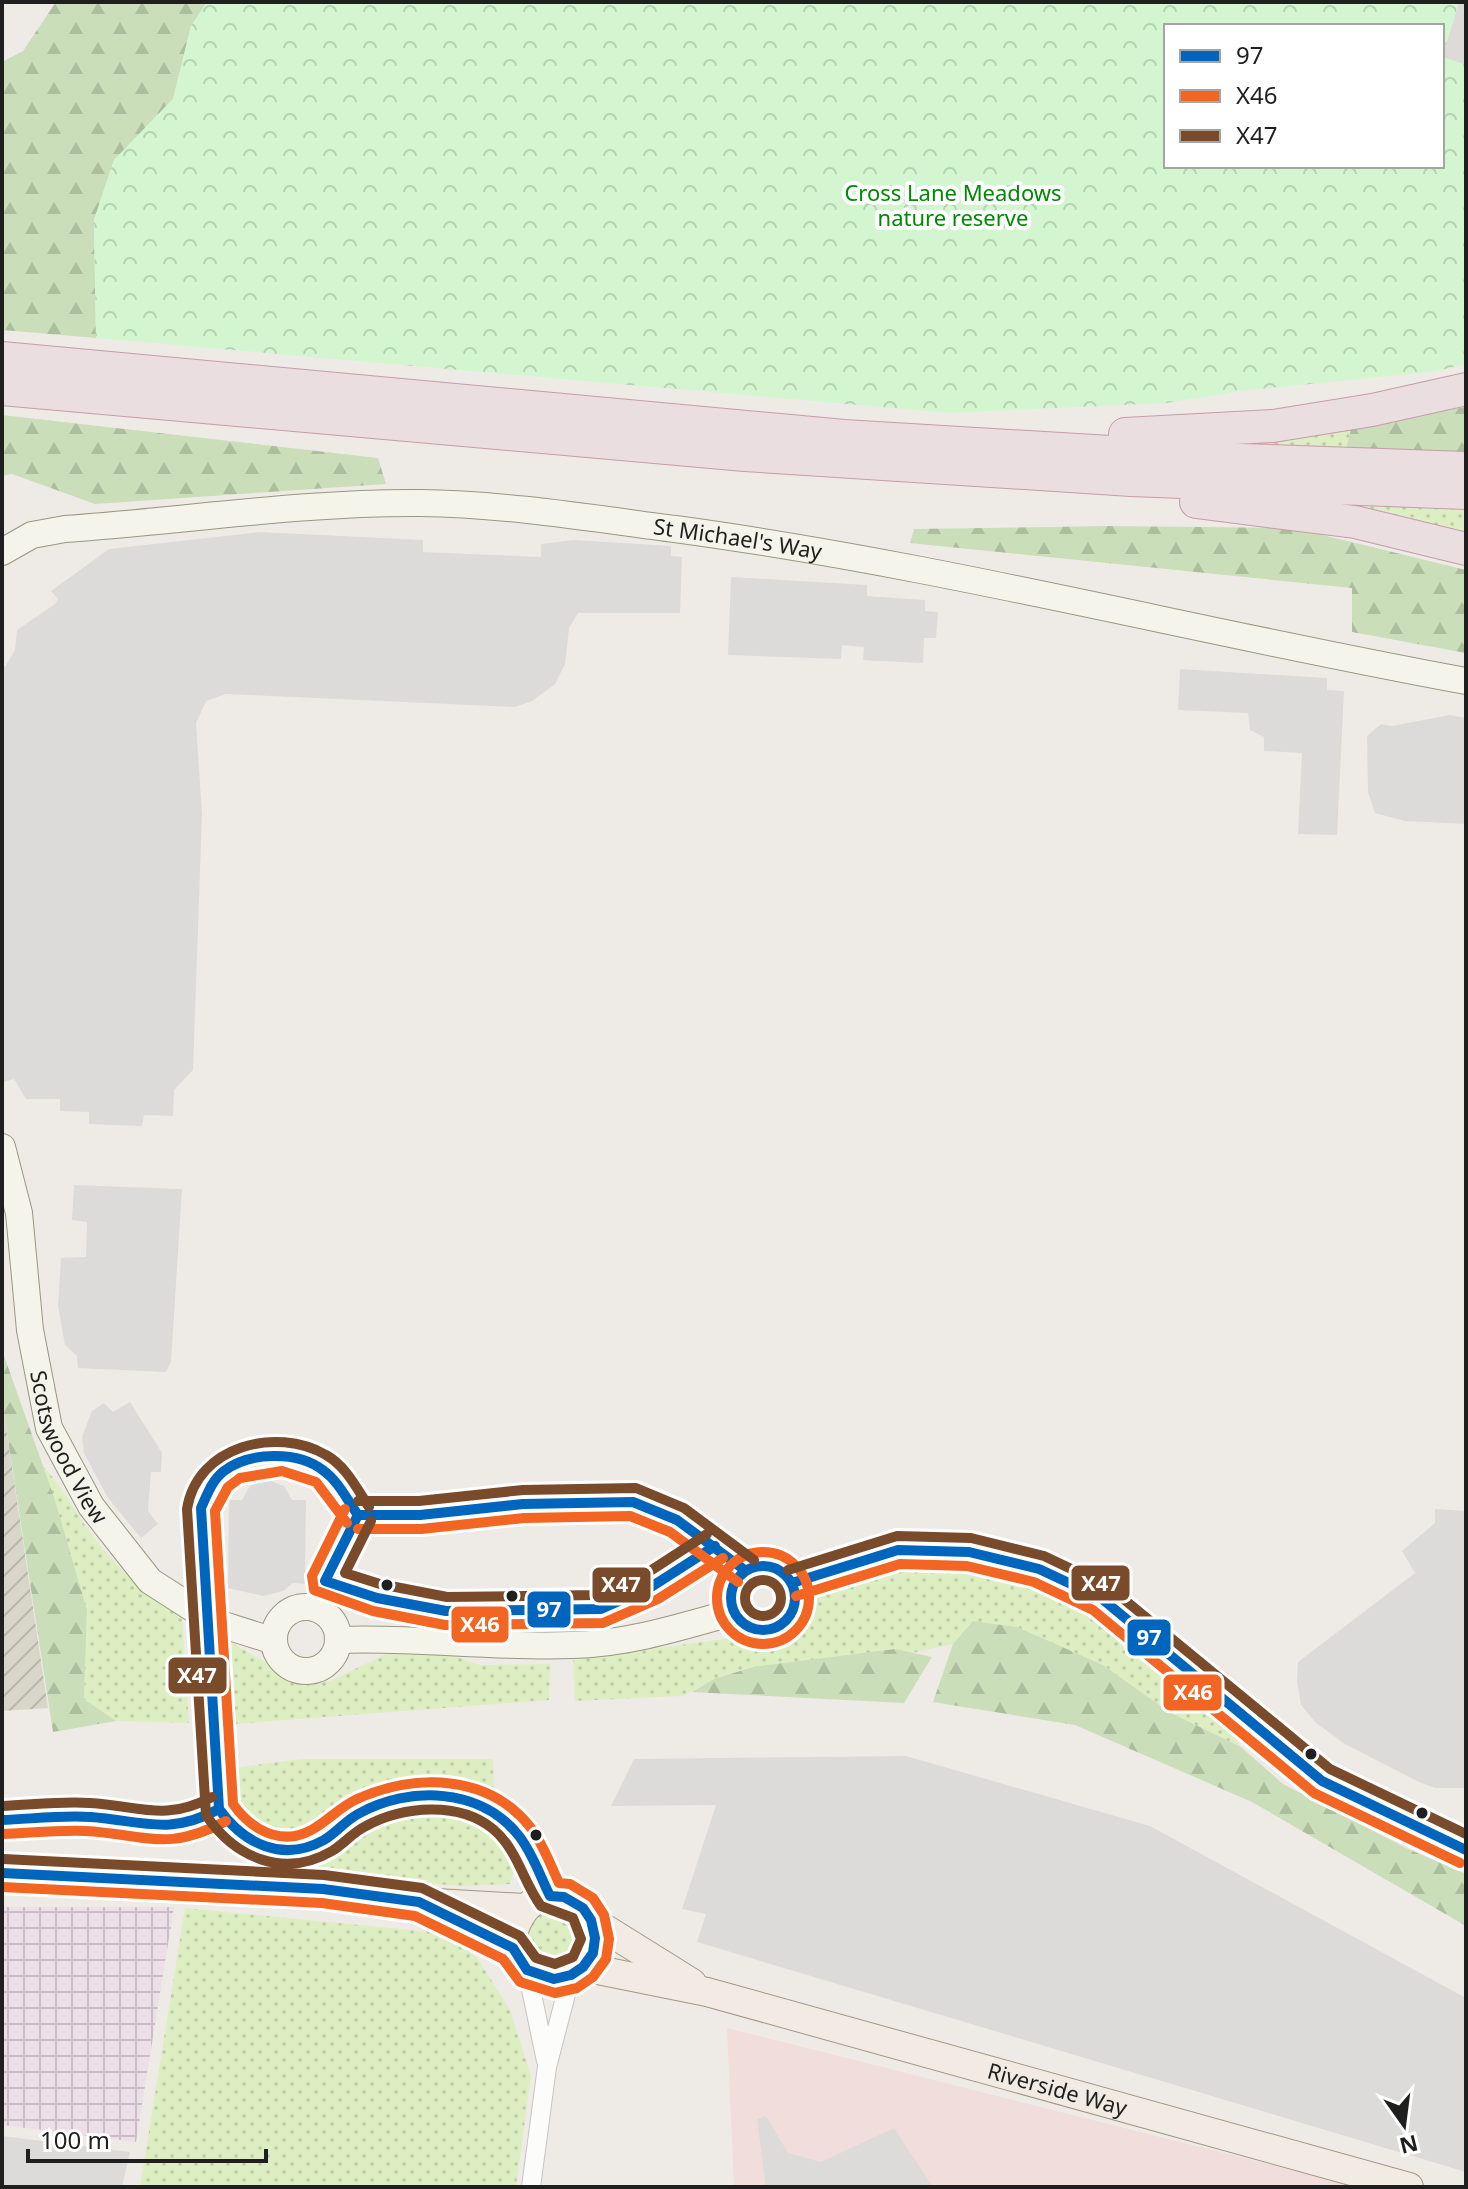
<svg xmlns="http://www.w3.org/2000/svg" width="1468" height="2189" viewBox="0 0 1468 2189" font-family="'Noto Sans',sans-serif">
<style>
.residential{fill:#dddbd9}
.commercial{fill:#f1dddb}
.industrial{fill:url(#industrial-grid)}
.construction{fill:url(#construction-furrows)}
.grass{fill:url(#grass-dots)}
.forest{fill:url(#forest-firs)}
.park{fill:url(#park-crowns);fill-rule:evenodd}
.parking{fill:#dcdbd9}
.lines{fill:none;stroke-linecap:round;stroke-linejoin:round}
.street-casing{stroke:#c6c5c3;stroke-width:20}
.secondary-casing{stroke:#98977e;stroke-width:28}
.primary-casing{stroke:#a49783;stroke-width:30}
.highway-casing{stroke:#c69baa;stroke-width:34}
.street{stroke:#fcfcfb;stroke-width:18}
.secondary{stroke:#f4f4ea;stroke-width:26}
.primary{stroke:#f1ebe4;stroke-width:28}
.highway{stroke:#ebdee1;stroke-width:32}
.bus-1-casing{stroke:#fff;stroke-width:16}
.bus-2-casing{stroke:#fff;stroke-width:16}
.bus-3-casing{stroke:#fff;stroke-width:16}
.bus-1{stroke:#0065bd;stroke-width:10}
.bus-2{stroke:#f26522;stroke-width:10}
.bus-3{stroke:#7a4b2a;stroke-width:10}
.bus-dot{fill:#1f1f1f;stroke:#fff;stroke-width:3}
.labels{text-anchor:middle;stroke-width:8;stroke-linejoin:round;paint-order:stroke}
.park-label{font-size:22px;fill:#008902;stroke:#fff}
.street-label{font-size:22px;fill:#1f1f1f;stroke:#fff}
.line-badge{stroke:#fff;stroke-width:3}
.badge-label{font-size:22px;text-anchor:middle;font-weight:bold;fill:#fff}
</style>
<defs>
<pattern id="industrial-grid" width="8" height="8" patternUnits="userSpaceOnUse" patternTransform="scale(2)"><rect width="8" height="8" fill="#ecdfe8"/><path d="M0 4h8M4 0v8" fill="none" stroke="#cabfc7"/></pattern>
<pattern id="construction-furrows" width="10" height="10" patternUnits="userSpaceOnUse" patternTransform="scale(2)"><rect width="10" height="10" fill="#d8d6c8"/><path d="M-1 1l2-2M0 10L10 0M9 11l2-2" fill="none" stroke="#b9b7ab"/></pattern>
<pattern id="grass-dots" width="8" height="8" patternUnits="userSpaceOnUse" patternTransform="scale(2)"><rect width="8" height="8" fill="#ddeec3"/><path d="M2 2h.1M6 6h.1" fill="none" stroke="#bdcca7" stroke-width="1.8" stroke-linecap="round"/></pattern>
<pattern id="forest-firs" width="22" height="20" patternUnits="userSpaceOnUse" patternTransform="scale(2)"><rect width="22" height="20" fill="#cadeb9"/><path d="M5 1l3.5 6h-7zM16 11l3.5 6h-7z" fill="#adbe9f"/></pattern>
<pattern id="park-crowns" width="20" height="18" patternUnits="userSpaceOnUse" patternTransform="scale(2)"><rect width="20" height="18" fill="#d3f6d0"/><path d="M2 6a3 3 0 1 1 6 0M12 15a3 3 0 1 1 6 0" fill="none" stroke="#b5d2b2"/></pattern>
</defs>
<rect width="100%" height="100%" fill="#eeebe7"/>
<path class="residential" d="M1459,2H1466V65L1442,57Z"/>
<path class="commercial" d="M727,2028L1359,2187H734Z"/>
<path class="industrial" d="M2,1907H174L136,2142L2,2125Z"/>
<path class="construction" d="M2,1401L48,1708L2,1711Z"/>
<path class="grass" d="M1352,425L1346,449H1188Z
M1300,501L1466,507V537Z
M44,1467C69,1495 84,1530 110,1557C131,1581 156,1598 182,1616L189,1723L116,1721L84,1699L87,1610Z
M883,1565H935L1012,1576L1095,1617L1219,1709L1241,1747L1169,1712L1103,1665L1017,1627L973,1621L953,1644L912,1653L753,1667L714,1679L683,1696L575,1701L573,1660L737,1637L781,1636L797,1624L806,1602L827,1582Z
M218,1635L305,1685L330,1681L386,1654L446,1653L480,1665L550,1664L549,1700L223,1725Z
M301,1759H493L494,1795C461,1781 426,1779 391,1788C347,1799 294,1860 252,1822C234,1806 229,1791 226,1769Z
M434,1804C474,1809 496,1826 517,1859L510,1884L462,1886L287,1873V1864C322,1863 344,1835 374,1821C392,1812 415,1809 434,1804Z
M185,1908L451,1934L478,1959L510,2010L531,2076L516,2187H140Z
M548,1910L567,1912L585,1935L567,1968L538,1964C523,1944 522,1922 548,1910Z"/>
<path class="forest" d="M56,2H207L191,27L173,99L114,160L94,220L96,338L2,330V62L23,51Z
M1466,407V452L1346,449L1352,425Z
M2,415L378,458L386,484L95,504L12,474L2,476Z
M1107,526L1294,528L1466,570V653L1352,632V588L910,543L914,529Z
M2,1350L54,1497L87,1610L84,1699L116,1721L53,1732L2,1401Z
M973,1621L1017,1627L1103,1665L1169,1712L1241,1747L1283,1784L1406,1848L1466,1874V1926L1252,1802L1075,1725L933,1702L953,1644Z
M895,1649L932,1657L904,1703L692,1692L714,1679L753,1667Z"/>
<path class="park" d="M207,2H1459L1442,57L1466,65V364L1432,372L1240,391L1166,403L949,413L96,338L94,220L114,160L173,99L191,26ZM1166,26H1442V166H1166Z"/>
<path class="parking" d="M260,532L423,540V552L541,557V544L574,540L671,546V556L682,557L680,613H578L569,628L565,664L555,684L532,701L515,707L226,694L206,701L196,723L202,814L193,1070L174,1090L173,1116L144,1115L142,1126L89,1124V1112L60,1111V1099H26L14,1079L4,1082L2,1077V664L5,667L15,650L17,630L55,604L58,599L51,591L109,549Z
M731,577L867,585V596L925,600V611L938,612L936,638H924L923,663L863,660L864,647L842,645L841,659L728,655Z
M1180,669L1327,678V690L1344,691L1337,835L1298,834L1302,753L1264,751V737L1250,730L1248,713L1178,710Z
M1450,715L1466,718V824L1405,821L1375,813L1368,792L1367,736L1381,724L1392,726Z
M74,1185L182,1189L171,1362L166,1372L78,1368L77,1356L65,1345L58,1306L61,1258L86,1257L87,1222L72,1220Z
M130,1402L162,1453L161,1472H151L148,1511L158,1524L141,1538L108,1498L84,1453L82,1437L92,1411L104,1403L113,1412Z
M268,1480L284,1486L292,1500H306L305,1584L293,1583L283,1591L263,1596L228,1588L229,1500H242L250,1486Z
M1435,1509L1466,1511V1788H1435L1419,1782L1345,1744L1316,1723L1301,1705L1297,1681L1298,1662L1415,1573L1402,1551L1435,1523Z
M906,1756L1150,1826L1466,1998V2172L697,1942L706,1914L682,1909L716,1805L611,1806L634,1759Z
M766,2116L788,2153L821,2162L894,2128L933,2187H766L757,2119Z
M2,2136L130,2152L122,2187H2Z"/>
<g class="lines">
<defs>
<path id="street" d="M527,1970L546,2061
M531,2187L547,2067L571,1975"/>
<g id="secondary">
<path id="s1" d="M2,552L32,535L65,529C183,521 302,502 420,503C505,504 591,518 675,529C942,565 1202,633 1466,681"/>
<path id="s2" d="M2,1147L19,1213L30,1330L49,1428L91,1506L150,1581L214,1622L274,1641"/>
<circle cx="763" cy="1598" r="32"/>
<path d="M792,1583L898,1550L969,1552L1039,1569L1101,1598L1322,1781L1466,1850"/>
<circle cx="306" cy="1639" r="32"/>
<path d="M339,1640C417,1637 494,1648 572,1645C627,1644 681,1627 734,1612"/>
</g>
<g id="primary">
<path d="M2,1873L323,1889L419,1902L524,1908"/>
<path d="M431,1908L513,1948"/>
<path d="M591,1920C597,1948 586,1982 550,1978C470,1971 536,1842 591,1920L692,1983"/>
<path id="s3" d="M583,1967L707,1992L1409,2187"/>
</g>
<path id="highway" d="M2,358L844,436L1243,460L1466,468
M2,389L745,455L1131,480L1466,493
M1125,434L1273,426L1372,410L1466,389
M1196,502L1355,522L1466,549"/>
</defs>
<use href="#street" class="street-casing"/>
<use href="#secondary" class="secondary-casing"/>
<use href="#primary" class="primary-casing"/>
<use href="#highway" class="highway-casing"/>
<use href="#street" class="street"/>
<use href="#secondary" class="secondary"/>
<use href="#primary" class="primary"/>
<use href="#highway" class="highway"/>
<defs>
<path id="bus-1" d="M358,1515L325,1581L377,1598L446,1611L601,1609L651,1587L715,1546
M358,1515H420L523,1504L633,1502L677,1520L746,1571
M731 1598a32 32 0 1 1 64 0a32 32 0 1 1-64 0Z
M792,1583L898,1550L969,1552L1039,1569L1101,1598L1322,1781L1466,1850
M2,1820C31,1819 61,1815 91,1817C143,1821 169,1836 219,1809
M2,1873L323,1889L419,1902L513,1948L527,1970L554,1979L571,1975L583,1967L593,1953L595,1938L591,1920L583,1908L564,1897L550,1896C540,1876 533,1854 519,1836C481,1788 410,1785 358,1814C345,1821 336,1833 324,1840C283,1863 244,1844 219,1809L201,1508C207,1495 212,1480 224,1471C249,1452 298,1450 324,1471C339,1482 347,1500 358,1515"/>
<path id="bus-2" d="M345,1509L312,1576L314,1590L373,1611L445,1625L603,1623L658,1599L723,1558
M358,1529H421L524,1518L630,1516L670,1532L738,1582
M717 1598a46 46 0 1 1 92 0a46 46 0 1 1-92 0Z
M796,1596L900,1564L967,1566L1034,1582L1093,1610L1314,1793L1460,1863
M3,1834C30,1833 57,1830 85,1831C145,1834 166,1853 226,1821
M2,1887L322,1903L415,1916L503,1959L520,1982L555,1993L577,1988L593,1977L606,1959L609,1939L604,1915L593,1898L570,1884L559,1883C550,1864 543,1844 531,1828C489,1774 416,1773 357,1799C335,1809 320,1831 295,1836C269,1840 247,1824 233,1804L215,1511L228,1487L240,1478L282,1471L316,1482L347,1523"/>
<path id="bus-3" d="M358,1501H419L523,1490L636,1488L684,1508L754,1560
M371,1521L345,1573L380,1584L447,1597L598,1595L644,1575L707,1534
M788,1570L897,1536L971,1538L1044,1556L1109,1587L1330,1769L1466,1834
M745 1598a18 18 0 1 1 36 0a18 18 0 1 1-36 0Z
M2,1806C31,1805 61,1801 90,1803C140,1806 165,1822 212,1797
M3,1859L324,1875L422,1888L520,1936L536,1958L555,1964L573,1957L581,1939L573,1918L541,1906C523,1882 518,1850 493,1829C459,1801 403,1806 366,1826C353,1832 344,1844 332,1851C284,1879 235,1858 206,1815L187,1509C197,1446 276,1426 326,1455C346,1466 357,1489 369,1507"/>
</defs>
<use href="#bus-1" class="bus-1-casing"/>
<use href="#bus-2" class="bus-2-casing"/>
<use href="#bus-3" class="bus-3-casing"/>
<use href="#bus-1" class="bus-1"/>
<use href="#bus-2" class="bus-2"/>
<use href="#bus-3" class="bus-3"/>
</g>
<g class="bus-dot">
<circle cx="387" cy="1585" r="7"/>
<circle cx="512" cy="1596" r="7"/>
<circle cx="1311" cy="1754" r="7"/>
<circle cx="1422" cy="1813" r="7"/>
<circle cx="536" cy="1835" r="7"/>
</g>
<g class="labels">
<g class="park-label">
<text x="953" y="201">Cross Lane Meadows<tspan x="953" dy="25">nature reserve</tspan></text>
</g>
<g class="street-label">
<text dy="8" stroke="none"><textPath href="#s1" startOffset="744">St Michael's Way</textPath></text>
<text dy="8" stroke="none"><textPath href="#s2" startOffset="310">Scotswood View</textPath></text>
<text dy="8" stroke="none"><textPath href="#s3" startOffset="490">Riverside Way</textPath></text>
</g>
</g>
<g class="line-badge">
<rect x="1070" y="1564" width="61" height="38" rx="8" fill="#7a4b2a"/>
<rect x="591" y="1566" width="61" height="38" rx="8" fill="#7a4b2a"/>
<rect x="526" y="1590" width="46" height="39" rx="8" fill="#0065bd"/>
<rect x="450" y="1605" width="60" height="39" rx="8" fill="#f26522"/>
<rect x="1126" y="1618" width="46" height="39" rx="8" fill="#0065bd"/>
<rect x="167" y="1656" width="61" height="39" rx="8" fill="#7a4b2a"/>
<rect x="1162" y="1673" width="61" height="39" rx="8" fill="#f26522"/>
</g>
<g class="badge-label">
<text x="1101" y="1591">X47</text>
<text x="621" y="1592">X47</text>
<text x="549" y="1617">97</text>
<text x="480" y="1632">X46</text>
<text x="1149" y="1645">97</text>
<text x="197" y="1683">X47</text>
<text x="1193" y="1700">X46</text>
</g>
<rect width="1468" height="2189" fill="none" stroke="#1f1f1f" stroke-width="8"/>
<rect x="1164" y="24" width="280" height="144" fill="#ffffff" stroke="#a5a5a5" stroke-width="2"/>
<rect x="1180" y="50" width="40" height="12" fill="#0065bd" stroke="#a5a5a5" stroke-width="2"/>
<text x="1236" y="64" font-size="24" fill="#1f1f1f">97</text>
<rect x="1180" y="90" width="40" height="12" fill="#f26522" stroke="#a5a5a5" stroke-width="2"/>
<text x="1236" y="104" font-size="24" fill="#1f1f1f">X46</text>
<rect x="1180" y="130" width="40" height="12" fill="#7a4b2a" stroke="#a5a5a5" stroke-width="2"/>
<text x="1236" y="144" font-size="24" fill="#1f1f1f">X47</text>
<g transform="translate(1404 2125) rotate(166)" stroke="#ffffff" stroke-width="6" paint-order="stroke">
<path d="M0-6L14 30L0 20L-14 30Z" fill="#1f1f1f"/>
<text y="-12" font-size="22" font-weight="bold" text-anchor="middle" fill="#1f1f1f">N</text>
</g>
<path d="M28 2149v12h238v-12" fill="none" stroke="#1f1f1f" stroke-width="4"/>
<text x="40" y="2149" font-size="24" fill="#1f1f1f" stroke="#ffffff" stroke-width="6" paint-order="stroke">100 m</text>
</svg>
